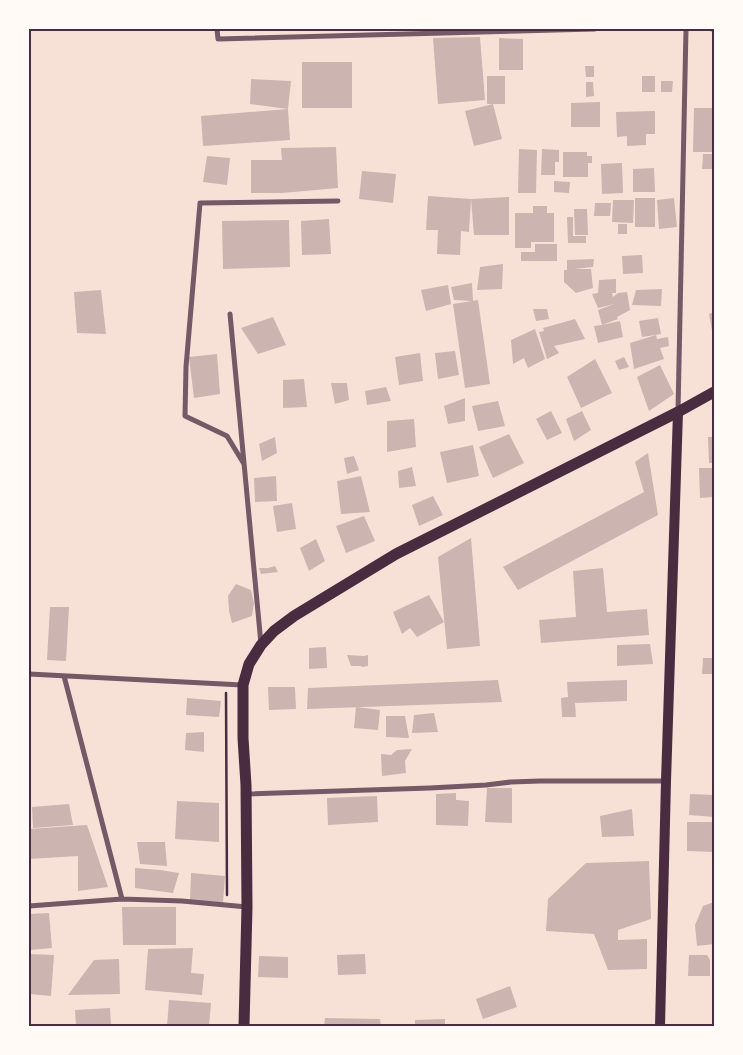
<svg xmlns="http://www.w3.org/2000/svg" width="743" height="1055" viewBox="0 0 743 1055" font-family="Quicksand,sans-serif">
<style>
.building{fill:#ccb4b1}
.lines{fill:none;stroke-linecap:round;stroke-linejoin:round}
.path{stroke:#4a2c40;stroke-width:2.5}
.minor{stroke:#755966;stroke-width:5}
.secondary{stroke:#4a2c40;stroke-width:10}
.primary{stroke:#4a2c40;stroke-width:11}
.neatline{fill:none;stroke:#4a2c40;stroke-width:2}
</style>
<rect width="100%" height="100%" fill="#f7e1d7"/>
<path class="building" d="M480,37L485,100L438,104L433,38Z
M499,38L523,39V70H499Z
M302,62H352V108H302Z
M585,66H594V77H586Z
M487,76H505V104H487Z
M642,76H655V92H642Z
M251,79L291,81L288,109L290,140L203,146L201,116L288,109L250,104Z
M661,81H673L672,92H661Z
M586,82H593L594,96L586,97Z
M600,102V127H571V103Z
M493,104L502,139L474,146L465,111Z
M694,108H714V152H693Z
M655,111V134H646V145L627,146V136L617,137L616,112Z
M336,147L338,188L282,193H251V160H282L281,148Z
M519,149L537,150L536,193H518Z
M542,149L559,150V162H555V175H541Z
M563,152H587V156H592V163H588V177H563Z
M703,154H714V169H702Z
M207,156L230,158L227,185L203,182Z
M622,163L623,193L602,194L601,164Z
M654,168L655,192H633V169Z
M362,171L396,174L393,203L359,199Z
M554,181L570,182L569,193L554,192Z
M428,196L471,199L509,197V235H474L471,199L469,232L461,231L460,255L437,254L438,230H426Z
M635,198H655V227H635Z
M674,198L677,227L659,229L657,200Z
M613,200H634L633,223L612,222Z
M595,203H611L610,216H594Z
M533,206H547V213H554V242H531V248H515V213H533Z
M574,209H587L588,235H575Z
M567,217H573V236H586V243H568Z
M329,219L331,254L302,255L301,221Z
M289,220L290,267L223,269L222,221Z
M618,224H627V234H618Z
M535,244H557V261H521V252H535Z
M642,255L643,273L623,274L622,256Z
M594,259L593,267L574,269H591L593,288L576,293L564,282V270H567V260Z
M503,264L502,289L477,290L480,267Z
M616,279V293H612L613,297L618,293L627,292L630,310L617,317L618,319L602,325L620,321L623,337L598,343L594,326L602,325L598,310L614,304L598,308L592,294L598,293L599,280Z
M472,283L473,301L454,300L451,287Z
M448,285L451,304L426,311L421,290Z
M662,289L661,306L632,305L636,290Z
M101,290L106,334L77,333L74,292Z
M478,300L490,384L465,388L453,304Z
M533,309H547L549,319L536,321Z
M714,312V336H713L709,314Z
M273,317L286,345L258,354L241,328Z
M658,318L661,334L642,337L639,321Z
M575,319L585,339L554,346L559,353L547,359L539,332L544,331L543,328Z
M535,329L545,359L528,368L524,358L513,364L511,340Z
M656,335L657,339L668,337L669,346L660,348L664,359L634,369L630,343Z
M455,351L459,375L438,379L435,353Z
M420,353L423,381L399,385L395,357Z
M217,354L220,394L194,398L189,357Z
M624,357L629,367L619,370L615,361Z
M595,359L612,393L581,408L567,377Z
M660,365L674,394L649,411L637,377Z
M304,379L307,407L283,408V380Z
M331,383H347L349,400L335,404Z
M386,387L391,401L367,405L365,391Z
M465,398V421L448,424L444,406Z
M498,401L505,426L478,431L472,406Z
M551,411L562,433L547,440L536,419Z
M582,411L591,430L574,441L566,419Z
M414,419L416,447L387,452V421Z
M509,434L524,463L493,478L479,447Z
M275,437L277,453L262,461L259,444Z
M708,437H714V463H709Z
M473,445L479,476L447,483L440,452Z
M648,453L658,515L518,590L503,567L644,492L635,462Z
M354,456L359,470L347,474L344,458Z
M412,467L416,486L399,488L398,471Z
M699,468H714V497L700,498Z
M276,476L277,501L255,502L254,478Z
M361,476L370,512L341,514L337,481Z
M433,496L443,515L419,526L412,505Z
M292,503L296,529L277,532L273,506Z
M364,516L375,541L346,553L336,526Z
M471,538L480,646L447,649L438,557Z
M316,539L325,561L309,571L300,548Z
M275,566L278,572L261,574L259,568H268Z
M603,568L607,612L647,609L649,635L541,643L539,620L576,617L573,571Z
M236,584L251,590L254,603L252,616L232,623L229,611L228,596Z
M429,595L444,622L417,637L410,628L402,634L393,612Z
M50,607H69L66,661L47,660Z
M650,644L653,664L617,666V645Z
M326,647L327,668L309,669V648Z
M347,655L364,656L368,655V666L362,667L361,666H351Z
M703,658H714V674H702Z
M498,680L502,702L307,709L308,688Z
M627,680V701L575,703L576,717H562L561,698L568,697L567,682Z
M268,687H295L296,709L269,710Z
M187,698L221,701L219,717L186,715Z
M356,707L380,710L378,730L354,728Z
M434,713L438,732L412,733L414,715Z
M386,716H405L409,738L386,737Z
M204,732V752L185,750L186,733Z
M412,749L405,761L406,773L382,776L381,754L391,755L397,750Z
M487,788H512V823L485,822Z
M456,793V800L469,801L468,826L436,825V794Z
M690,794L714,795V817L689,815Z
M377,796L378,822L328,825L327,798Z
M177,801L219,803V842L175,839Z
M69,804L73,825L33,828L32,807Z
M632,809L634,836L602,837L600,816Z
M687,822H714V852L687,851Z
M87,825L108,887L78,891V856L29,859V829Z
M137,842H165L167,866L140,864Z
M649,861L651,919L618,930V940L647,939V969L608,970L594,934L546,931L548,899L586,863Z
M135,868L160,870L179,873L173,893L135,888Z
M191,873L225,876L223,903L190,900Z
M714,902V944L697,946L695,925L703,906Z
M122,907H176V945H123Z
M49,913L52,948L29,950V914Z
M193,948L191,973L204,974L202,995L145,990L148,949Z
M29,954L54,955L51,996L29,994Z
M365,954L366,974L338,975L337,955Z
M689,955H707L710,960V976H688Z
M259,956L288,957V978L258,977Z
M119,959L120,994L68,995L94,960Z
M510,986L517,1007L483,1019L476,999Z
M169,1000L211,1003L209,1026H167Z
M110,1008L111,1026H76L75,1010Z
M325,1018L380,1019L381,1026H324Z
M445,1019V1026H415V1020Z"/>
<g class="lines">
<path class="path" d="M226,693L227,895"/>
<path class="minor" d="M217,29L218,39L595,29
M712,29H714
M230,314L261,644
M678,411L686,29
M244,464L227,436L185,416L186,367L200,203L338,201
M29,674L242,685
M64,676L122,899
M246,794L430,788L486,785L511,782L540,781H666
M29,906L122,899L182,901L247,907"/>
<path class="secondary" d="M660,1026L666,781L678,412"/>
<path class="primary" d="M244,1026L247,907L246,785L243,738V685L249,664L261,645L274,631L294,616L396,554L678,412L714,392"/>
</g>
<rect width="743" height="1055" fill="none" stroke="#fffaf5" stroke-width="60"/>
<rect x="30" y="30" width="683" height="995" class="neatline"/>
</svg>
